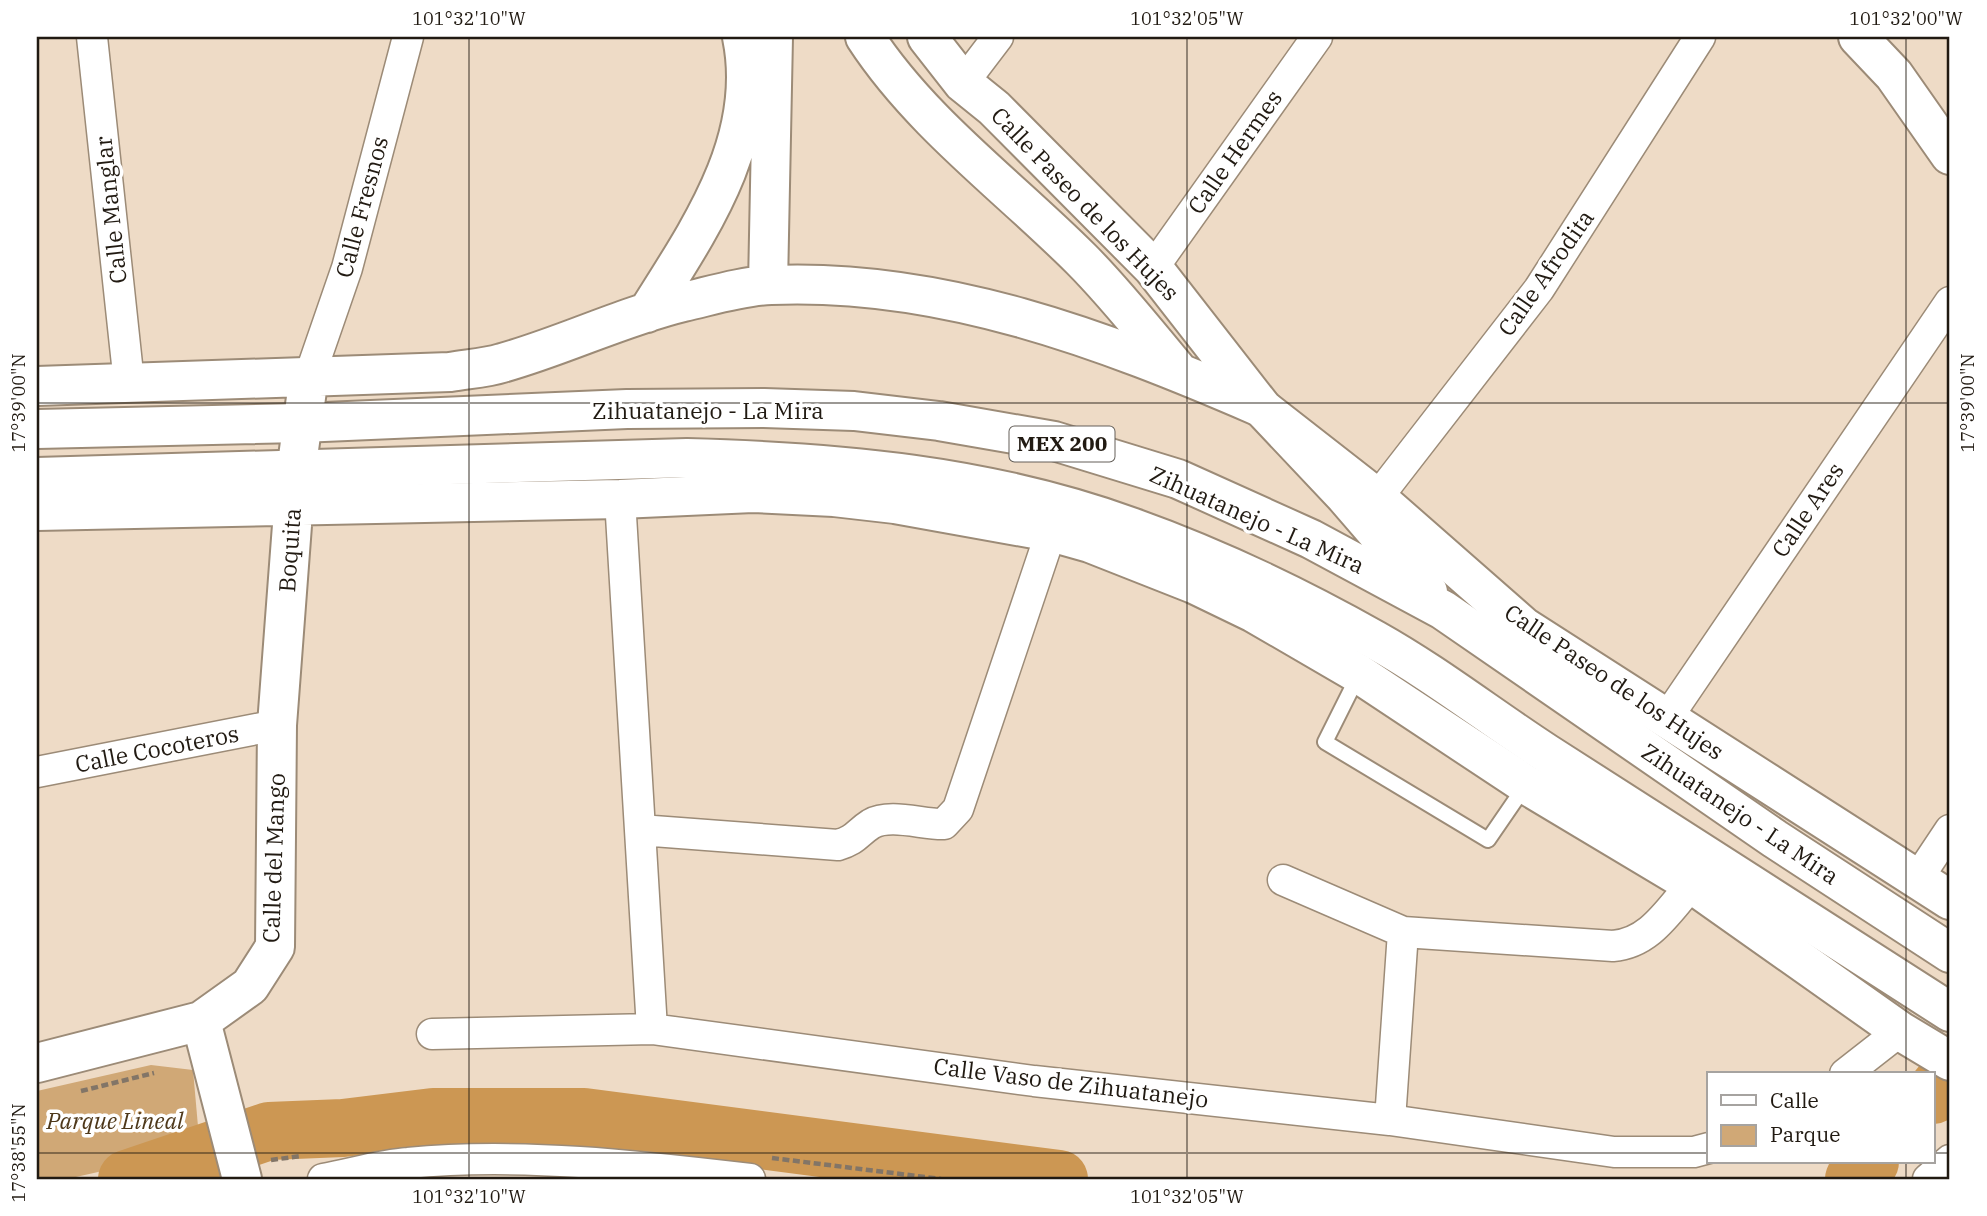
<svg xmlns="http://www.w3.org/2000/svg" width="1987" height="1216" viewBox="0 0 1987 1216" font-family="'IBM Plex Serif',serif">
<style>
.green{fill:#d0a876}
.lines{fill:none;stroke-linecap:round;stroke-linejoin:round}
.river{stroke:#cc9753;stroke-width:58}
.lane-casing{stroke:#9c8b77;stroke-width:18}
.street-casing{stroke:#9c8b77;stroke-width:33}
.secondary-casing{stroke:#9c8b77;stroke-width:42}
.highway-casing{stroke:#9c8b77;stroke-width:42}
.path{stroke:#827567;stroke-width:4.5;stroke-dasharray:7 3.5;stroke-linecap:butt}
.lane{stroke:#fff;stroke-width:14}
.street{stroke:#fff;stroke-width:30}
.secondary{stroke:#fff;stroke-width:38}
.highway{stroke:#fff;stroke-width:38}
.ticks{fill:none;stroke:#211a12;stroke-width:2;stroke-opacity:0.45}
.labels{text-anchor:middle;stroke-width:7;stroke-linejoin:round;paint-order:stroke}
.shield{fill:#fff;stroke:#645f59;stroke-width:2}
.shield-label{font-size:21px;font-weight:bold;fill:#211a12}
.street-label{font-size:23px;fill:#211a12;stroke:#fff}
.park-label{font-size:23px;font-style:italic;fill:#4e381a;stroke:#fff}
.neatline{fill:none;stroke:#211a12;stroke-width:2.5}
.ticks-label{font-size:18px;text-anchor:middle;fill:#211a12}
</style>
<rect width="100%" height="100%" fill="#eedbc6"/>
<path class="green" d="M151,1065L193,1070L200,1149L67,1179H37V1091Z"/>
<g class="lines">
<path class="river" d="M1933,1095L1950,1074
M127,1179L269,1131L343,1128L433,1117H584L1059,1179
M1854,1179L1870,1162"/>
<defs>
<path id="lane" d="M1358,676L1325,742L1488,840L1525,786"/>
<path id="street" d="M92,37L129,383
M963,83L998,37
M1153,268L1317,37
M310,375L347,268L408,37
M1377,498L1539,289L1700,37
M620,499L652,1029
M1667,718L1950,302
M37,772L277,725
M640,830L838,845C856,840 857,833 871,824C890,813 924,825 944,824L958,809L1051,532
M1918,878L1950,830
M1283,880L1403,932L1613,946C1650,943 1668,911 1692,884
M432,1034L652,1029L1034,1081L1390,1120L1614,1152H1694L1709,1148
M1845,1074L1900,1031
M1390,1120L1403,932
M323,1179C351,1174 380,1165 408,1163C519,1152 640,1166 750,1179
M1928,1179L1950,1160"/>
<path id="secondary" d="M865,37C921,123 1008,186 1081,259C1116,294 1147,334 1179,372
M927,37L963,83L994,108L1153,268L1263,409L1377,498L1524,627L1950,900
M1858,37L1894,75L1950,155
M768,285L773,37
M647,313C699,230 763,140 742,37
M37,386L450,372C467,369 486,368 502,363C563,346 621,317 683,302C710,296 742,286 771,285C942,278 1103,339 1258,406
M37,511L620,499L753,493L834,497L895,504L1051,532L1090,543L1194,584L1254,613L1359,674L1525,784L1692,884L1900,1031L1950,1061
M201,1021L242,1179
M37,1063L201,1021L250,986L275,947L277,725L296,472L307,390"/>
<path id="highway" d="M1263,409L1345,496L1428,592
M37,429L301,423L627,409L764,408L854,411L939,421L1054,441L1178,479L1311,539L1443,610L1775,839L1950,953
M37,477L687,458C838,462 988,475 1131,527C1215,557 1297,596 1375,640C1434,673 1489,716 1546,753C1681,839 1815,926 1950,1012"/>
</defs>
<use href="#lane" class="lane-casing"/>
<use href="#street" class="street-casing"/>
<use href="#secondary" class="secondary-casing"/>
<use href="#highway" class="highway-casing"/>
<path class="path" d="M81,1091L154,1073
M772,1158L941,1179
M271,1160L301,1156"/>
<use href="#lane" class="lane"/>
<use href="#street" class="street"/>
<use href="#secondary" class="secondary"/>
<use href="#highway" class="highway"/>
</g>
<path class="ticks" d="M469,37V1179M1187,37V1179M1906,37V1074M37,403H1950M37,1153H1709M1933,1153H1950M1906,1162V1179"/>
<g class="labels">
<rect class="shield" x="1009.5" y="426.5" width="105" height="35" rx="5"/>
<g class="shield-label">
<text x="1062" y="451">MEX 200</text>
</g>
<g class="street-label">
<text transform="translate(1235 152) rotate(-55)" y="8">Calle Hermes</text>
<text transform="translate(1085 204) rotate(46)" y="8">Calle Paseo de los Hujes</text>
<text transform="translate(362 207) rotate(-75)" y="8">Calle Fresnos</text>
<text transform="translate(111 210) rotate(-96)" y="8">Calle Manglar</text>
<text transform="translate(1546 273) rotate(-55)" y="8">Calle Afrodita</text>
<text x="708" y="419">Zihuatanejo - La Mira</text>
<text transform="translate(1808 510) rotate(-56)" y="8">Calle Ares</text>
<text transform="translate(1257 520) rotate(24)" y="8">Zihuatanejo - La Mira</text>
<text transform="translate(290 550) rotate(-86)" y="8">Boquita</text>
<text transform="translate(1614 682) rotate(34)" y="8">Calle Paseo de los Hujes</text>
<text transform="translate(157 749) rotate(-11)" y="8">Calle Cocoteros</text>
<text transform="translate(1740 814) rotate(34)" y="8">Zihuatanejo - La Mira</text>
<text transform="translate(274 858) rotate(-88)" y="8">Calle del Mango</text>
<text transform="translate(1071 1083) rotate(7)" y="8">Calle Vaso de Zihuatanejo</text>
</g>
<g class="park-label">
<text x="115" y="1129">Parque Lineal</text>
</g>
</g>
<rect width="1987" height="1216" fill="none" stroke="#ffffff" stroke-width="77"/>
<rect x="1707" y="1072" width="228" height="91" fill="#ffffff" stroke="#a6a3a0" stroke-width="2"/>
<rect x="1721" y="1095" width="35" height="10" fill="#ffffff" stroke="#a6a3a0" stroke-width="2"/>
<text x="1770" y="1108" font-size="21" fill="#211a12">Calle</text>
<rect x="1721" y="1125" width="35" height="21" fill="#d0a876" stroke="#a6a3a0" stroke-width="2"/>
<text x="1770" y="1142" font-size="21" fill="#211a12">Parque</text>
<rect x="38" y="38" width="1910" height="1140" class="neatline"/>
<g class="ticks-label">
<text x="469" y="25">101°32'10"W</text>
<text x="1187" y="25">101°32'05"W</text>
<text x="1906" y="25">101°32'00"W</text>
<text transform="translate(19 403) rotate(-90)" y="6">17°39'00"N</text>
<text transform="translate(1968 403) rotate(-90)" y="6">17°39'00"N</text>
<text transform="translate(19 1153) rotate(-90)" y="6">17°38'55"N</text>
<text x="469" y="1203">101°32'10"W</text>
<text x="1187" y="1203">101°32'05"W</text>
</g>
</svg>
